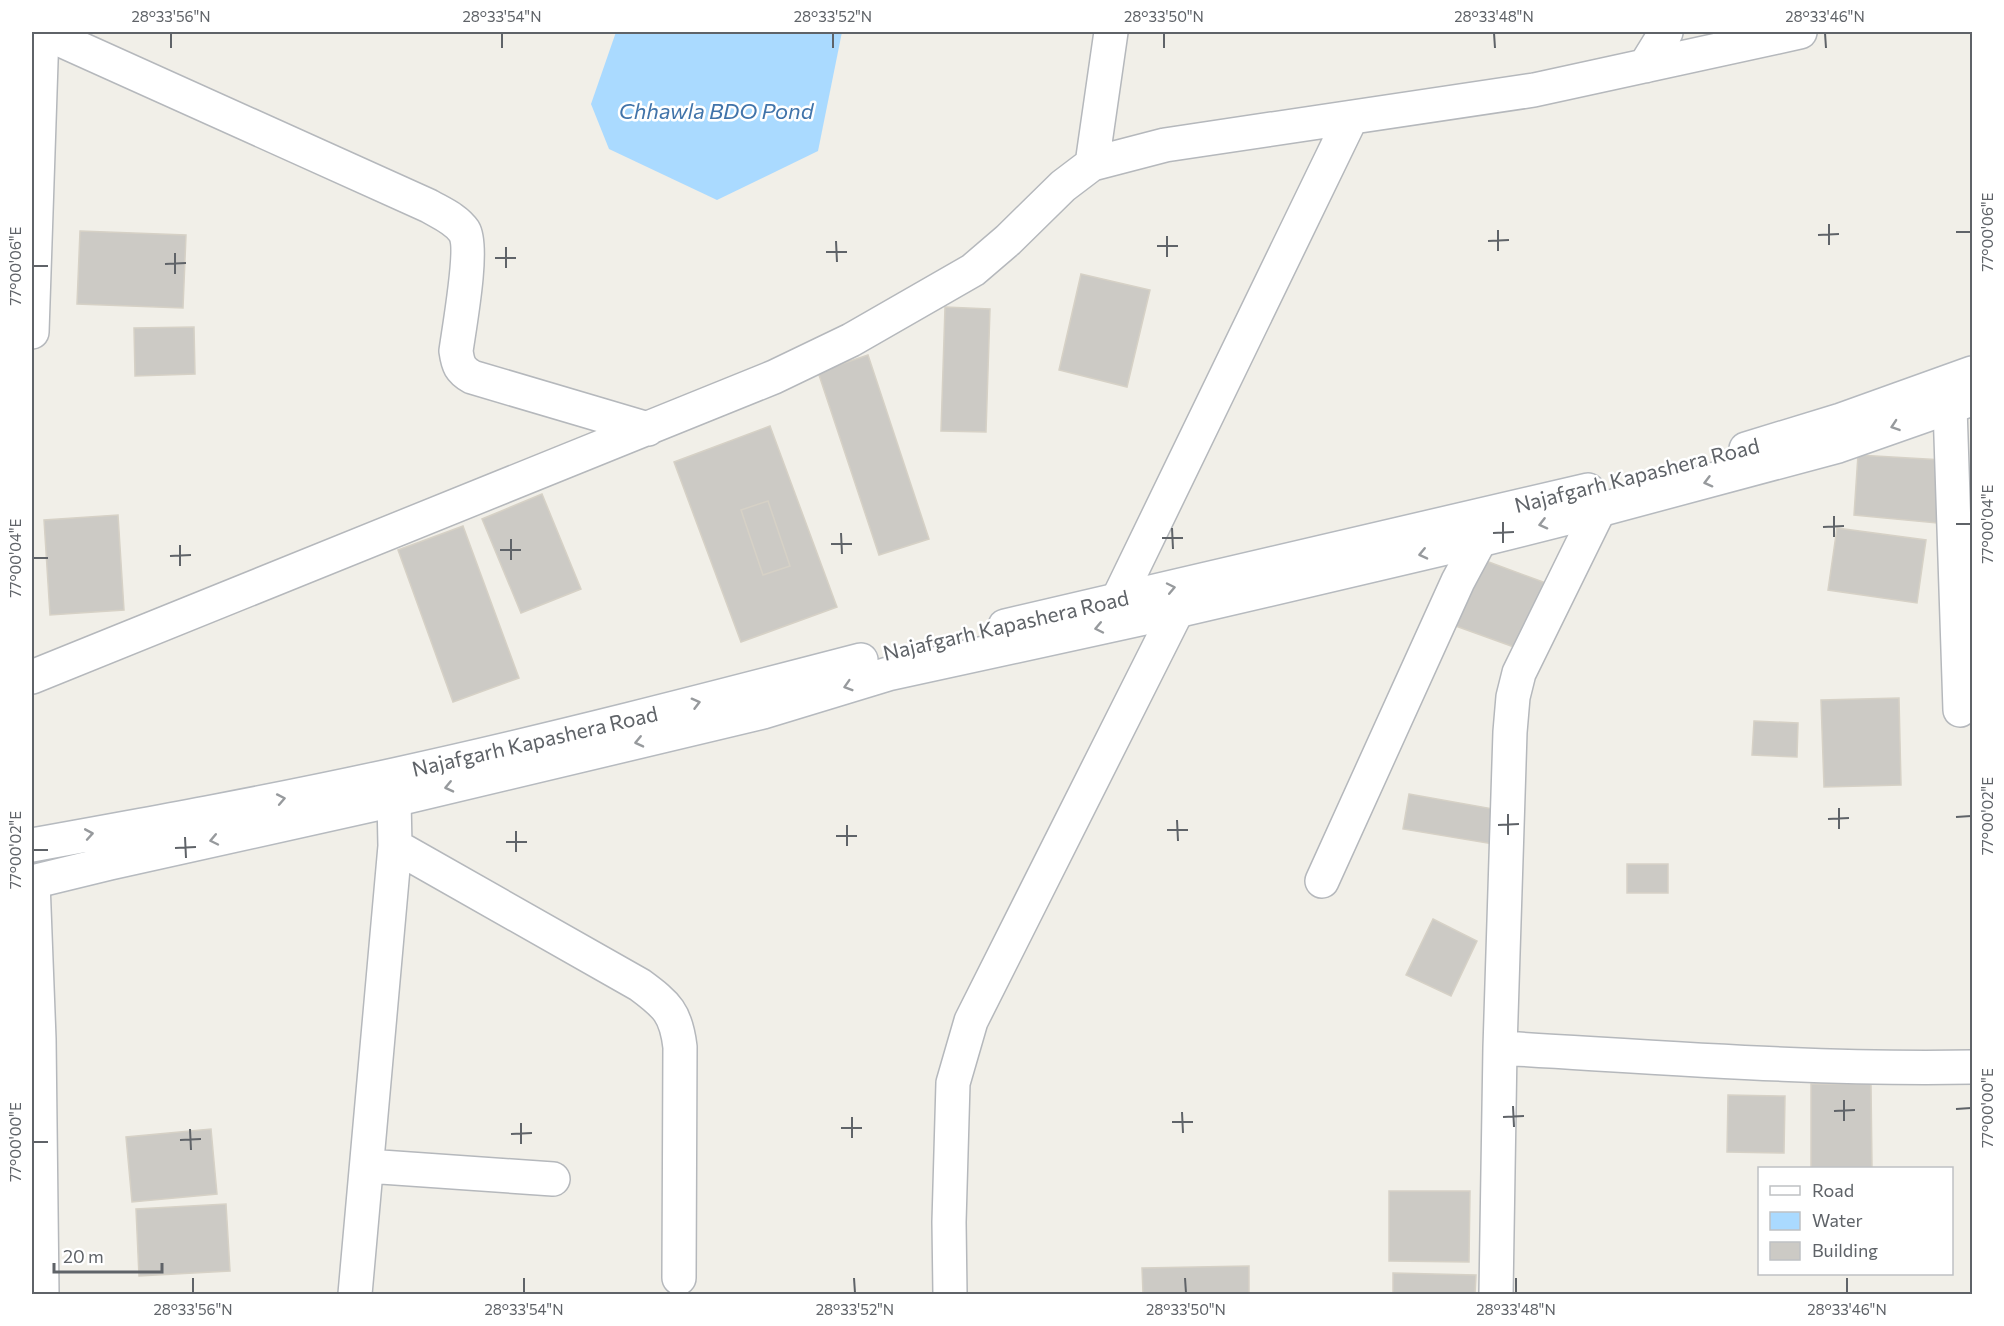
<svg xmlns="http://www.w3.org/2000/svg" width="2004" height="1326" viewBox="0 0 2004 1326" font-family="Commissioner,sans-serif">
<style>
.water{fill:#aadaff}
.building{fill:#cccac5;stroke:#d6d1c6;stroke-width:1.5}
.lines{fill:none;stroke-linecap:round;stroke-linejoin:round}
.minor-casing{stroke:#b5b8bc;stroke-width:36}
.tertiary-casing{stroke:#b5b8bc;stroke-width:36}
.secondary-casing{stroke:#b6babf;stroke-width:36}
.minor{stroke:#fff;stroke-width:33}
.tertiary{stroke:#fff;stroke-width:33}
.secondary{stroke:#fff;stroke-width:33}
.oneway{stroke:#979a9d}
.ticks{fill:none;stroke:#5f6368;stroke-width:2}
.labels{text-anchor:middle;stroke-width:5;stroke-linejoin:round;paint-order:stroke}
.street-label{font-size:21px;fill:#5f6368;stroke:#fff}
.water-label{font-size:22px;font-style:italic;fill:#4174aa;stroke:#fff}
.neatline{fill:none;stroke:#5f6368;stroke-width:2}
.ticks-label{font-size:15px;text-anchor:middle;fill:#5f6368}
</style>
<rect width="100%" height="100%" fill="#f1efe8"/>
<path class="water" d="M616,32H842L818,151L717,200L609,149L591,104Z"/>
<path class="building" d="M80,231L186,235L183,308L77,304Z
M1081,274L1150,290L1127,387L1059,370Z
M945,307L990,309L986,432L941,431Z
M194,327L195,374L135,376L134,328Z
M868,355L929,539L879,555L818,372Z
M770,426L837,607L741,642L674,462Z
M1858,455L1943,460L1937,523L1854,515Z
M542,494L581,589L521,613L482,519Z
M768,501L790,566L763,575L741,510Z
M118,515L124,610L50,615L44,520Z
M463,526L519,678L453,702L398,550Z
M1837,528L1926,540L1917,603L1828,590Z
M1478,558L1554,586L1525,651L1453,625Z
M1899,698L1901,785L1824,787L1821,700Z
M1754,721L1798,723L1797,757L1752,755Z
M1409,794L1499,810L1493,844L1403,829Z
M1627,864H1668V893H1627Z
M1433,919L1477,941L1451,996L1406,975Z
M1811,1084H1871L1872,1168H1811Z
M1728,1095L1785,1096L1784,1153L1727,1152Z
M211,1129L217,1194L132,1202L126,1137Z
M1389,1191H1470L1469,1262L1389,1261Z
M226,1204L230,1271L139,1276L136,1209Z
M1249,1266V1294H1143L1142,1268Z
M1393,1273L1476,1275L1475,1294H1393Z"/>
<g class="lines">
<defs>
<path id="minor" d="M43,32L429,206C441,213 456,219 464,231C474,247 459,329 456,351C458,365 460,370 472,377L648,429
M1645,66L1666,32
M1092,164L1111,32
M1950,407L1960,710
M1118,599L1351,118
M32,677L774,377L851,340L973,270L1008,240L1063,186L1092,164L1165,145L1534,90L1800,32
M395,846L640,985C667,1005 676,1013 680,1047L679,1278
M1322,881L1458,581L1480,540
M33,882L39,1039L42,1294
M1500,1048C1657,1057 1815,1070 1972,1067
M367,1166L553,1179
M355,1294L395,846L394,800
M950,1294L949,1222L953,1083L971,1021L1177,611
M1496,1294L1500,1048L1510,732L1513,697L1519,673L1599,510"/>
<path id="tertiary" d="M32,332L42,32"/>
<path id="secondary" d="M1746,449L1841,420L1972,373
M1005,626L1588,490
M32,845C154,823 276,801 398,774C553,740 707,700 861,660
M32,882L110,863L394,800L763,712L888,674L1177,611L1480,540L1599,510L1838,446L1972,399"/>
</defs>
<use href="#minor" class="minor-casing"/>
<use href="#tertiary" class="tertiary-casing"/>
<use href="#secondary" class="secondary-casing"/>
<use href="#minor" class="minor"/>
<use href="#tertiary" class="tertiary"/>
<use href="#secondary" class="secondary"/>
</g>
<defs><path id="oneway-chevron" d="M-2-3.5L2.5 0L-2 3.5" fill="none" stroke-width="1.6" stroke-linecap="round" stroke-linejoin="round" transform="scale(1.5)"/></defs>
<g class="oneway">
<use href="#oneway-chevron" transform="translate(1895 426) rotate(161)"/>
<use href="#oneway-chevron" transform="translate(1708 482) rotate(165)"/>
<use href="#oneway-chevron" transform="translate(1543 524) rotate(166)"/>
<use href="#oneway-chevron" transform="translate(1423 554) rotate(167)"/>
<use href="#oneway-chevron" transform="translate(1171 588) rotate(-12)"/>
<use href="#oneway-chevron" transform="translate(1099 628) rotate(168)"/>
<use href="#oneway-chevron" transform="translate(848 686) rotate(163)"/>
<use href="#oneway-chevron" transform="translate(696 703) rotate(-15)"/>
<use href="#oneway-chevron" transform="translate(639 742) rotate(167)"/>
<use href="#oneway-chevron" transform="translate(449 787) rotate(167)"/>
<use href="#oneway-chevron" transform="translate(281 799) rotate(-11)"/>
<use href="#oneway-chevron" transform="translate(89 834) rotate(-10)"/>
<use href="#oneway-chevron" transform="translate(214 840) rotate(168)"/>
</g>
<path class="ticks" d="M171,33V48M502,33V48M833,33V48M1164,33V48M1494,33L1495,48M1825,33L1826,48M1829,224V245M1498,230V251M1956,232H1971M1818,235L1839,234M1167,236V257M836,241L837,262M1488,241L1509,240M1157,246H1178M506,247V268M826,252H847M175,253V274M495,258H516M165,264L186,263M33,266H48M1834,516V537M1503,522V543M1956,524H1971M1823,527L1844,526M1172,528L1173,549M841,533L842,554M1493,533L1514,532M1162,538H1183M511,539V560M831,544H852M180,545V566M500,550H521M170,556L191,555M33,558H48M1839,808V829M1508,814V835M1956,817L1971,816M1828,819L1849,818M1177,820L1178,841M847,825V846M1498,825L1519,824M1167,830H1188M516,831V852M836,836H857M185,837L186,858M506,842H527M175,848L196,847M33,850H48M1844,1100V1121M1513,1106L1514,1127M1956,1109L1971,1108M1834,1111L1855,1110M1182,1112L1183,1133M852,1117V1138M1503,1117L1524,1116M1172,1122H1193M521,1123V1144M841,1128H862M190,1129L191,1150M511,1134L532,1133M180,1140L201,1139M33,1142H48M193,1278V1293M524,1278V1293M854,1278L855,1293M1185,1278L1186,1293M1516,1278V1293M1847,1278V1293"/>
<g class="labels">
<g class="street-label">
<text transform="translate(1637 476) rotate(-14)" y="7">Najafgarh Kapashera Road</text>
<text transform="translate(1006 626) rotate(-13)" y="7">Najafgarh Kapashera Road</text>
<text transform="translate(535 742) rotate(-13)" y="7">Najafgarh Kapashera Road</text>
</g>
<g class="water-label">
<text x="716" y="119">Chhawla BDO Pond</text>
</g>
</g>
<rect width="2004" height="1326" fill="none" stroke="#ffffff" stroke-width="66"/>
<rect x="1758" y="1167" width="195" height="108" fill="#ffffff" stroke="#bfc1c3" stroke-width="1.5"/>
<rect x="1770" y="1186" width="30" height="9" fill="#ffffff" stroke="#bfc1c3" stroke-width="1.5"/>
<text x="1812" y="1197" font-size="18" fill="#5f6368">Road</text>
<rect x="1770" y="1212" width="30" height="18" fill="#aadaff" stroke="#bfc1c3" stroke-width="1.5"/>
<text x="1812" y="1227" font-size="18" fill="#5f6368">Water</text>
<rect x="1770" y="1242" width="30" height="18" fill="#cccac5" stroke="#bfc1c3" stroke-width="1.5"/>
<text x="1812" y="1257" font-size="18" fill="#5f6368">Building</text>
<path d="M54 1263v9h108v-9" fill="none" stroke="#5f6368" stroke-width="3"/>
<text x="63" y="1263" font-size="18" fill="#5f6368" stroke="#ffffff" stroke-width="4.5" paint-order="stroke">20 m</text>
<rect x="33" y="33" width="1938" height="1260" class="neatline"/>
<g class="ticks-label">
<text x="171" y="22">28°33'56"N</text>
<text x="502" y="22">28°33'54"N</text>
<text x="833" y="22">28°33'52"N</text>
<text x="1164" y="22">28°33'50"N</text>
<text x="1494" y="22">28°33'48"N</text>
<text x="1825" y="22">28°33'46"N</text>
<text transform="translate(1988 232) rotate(-90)" y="5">77°00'06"E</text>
<text transform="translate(16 266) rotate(-90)" y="5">77°00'06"E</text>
<text transform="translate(1988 524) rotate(-90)" y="5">77°00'04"E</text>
<text transform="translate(16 558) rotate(-90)" y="5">77°00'04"E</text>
<text transform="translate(1988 816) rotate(-90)" y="5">77°00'02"E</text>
<text transform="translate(16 850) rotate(-90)" y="5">77°00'02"E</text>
<text transform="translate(1988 1108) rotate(-90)" y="5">77°00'00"E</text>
<text transform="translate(16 1142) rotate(-90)" y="5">77°00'00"E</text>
<text x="193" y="1315">28°33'56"N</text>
<text x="524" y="1315">28°33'54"N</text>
<text x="855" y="1315">28°33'52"N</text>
<text x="1186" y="1315">28°33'50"N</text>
<text x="1516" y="1315">28°33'48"N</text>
<text x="1847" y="1315">28°33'46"N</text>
</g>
</svg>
